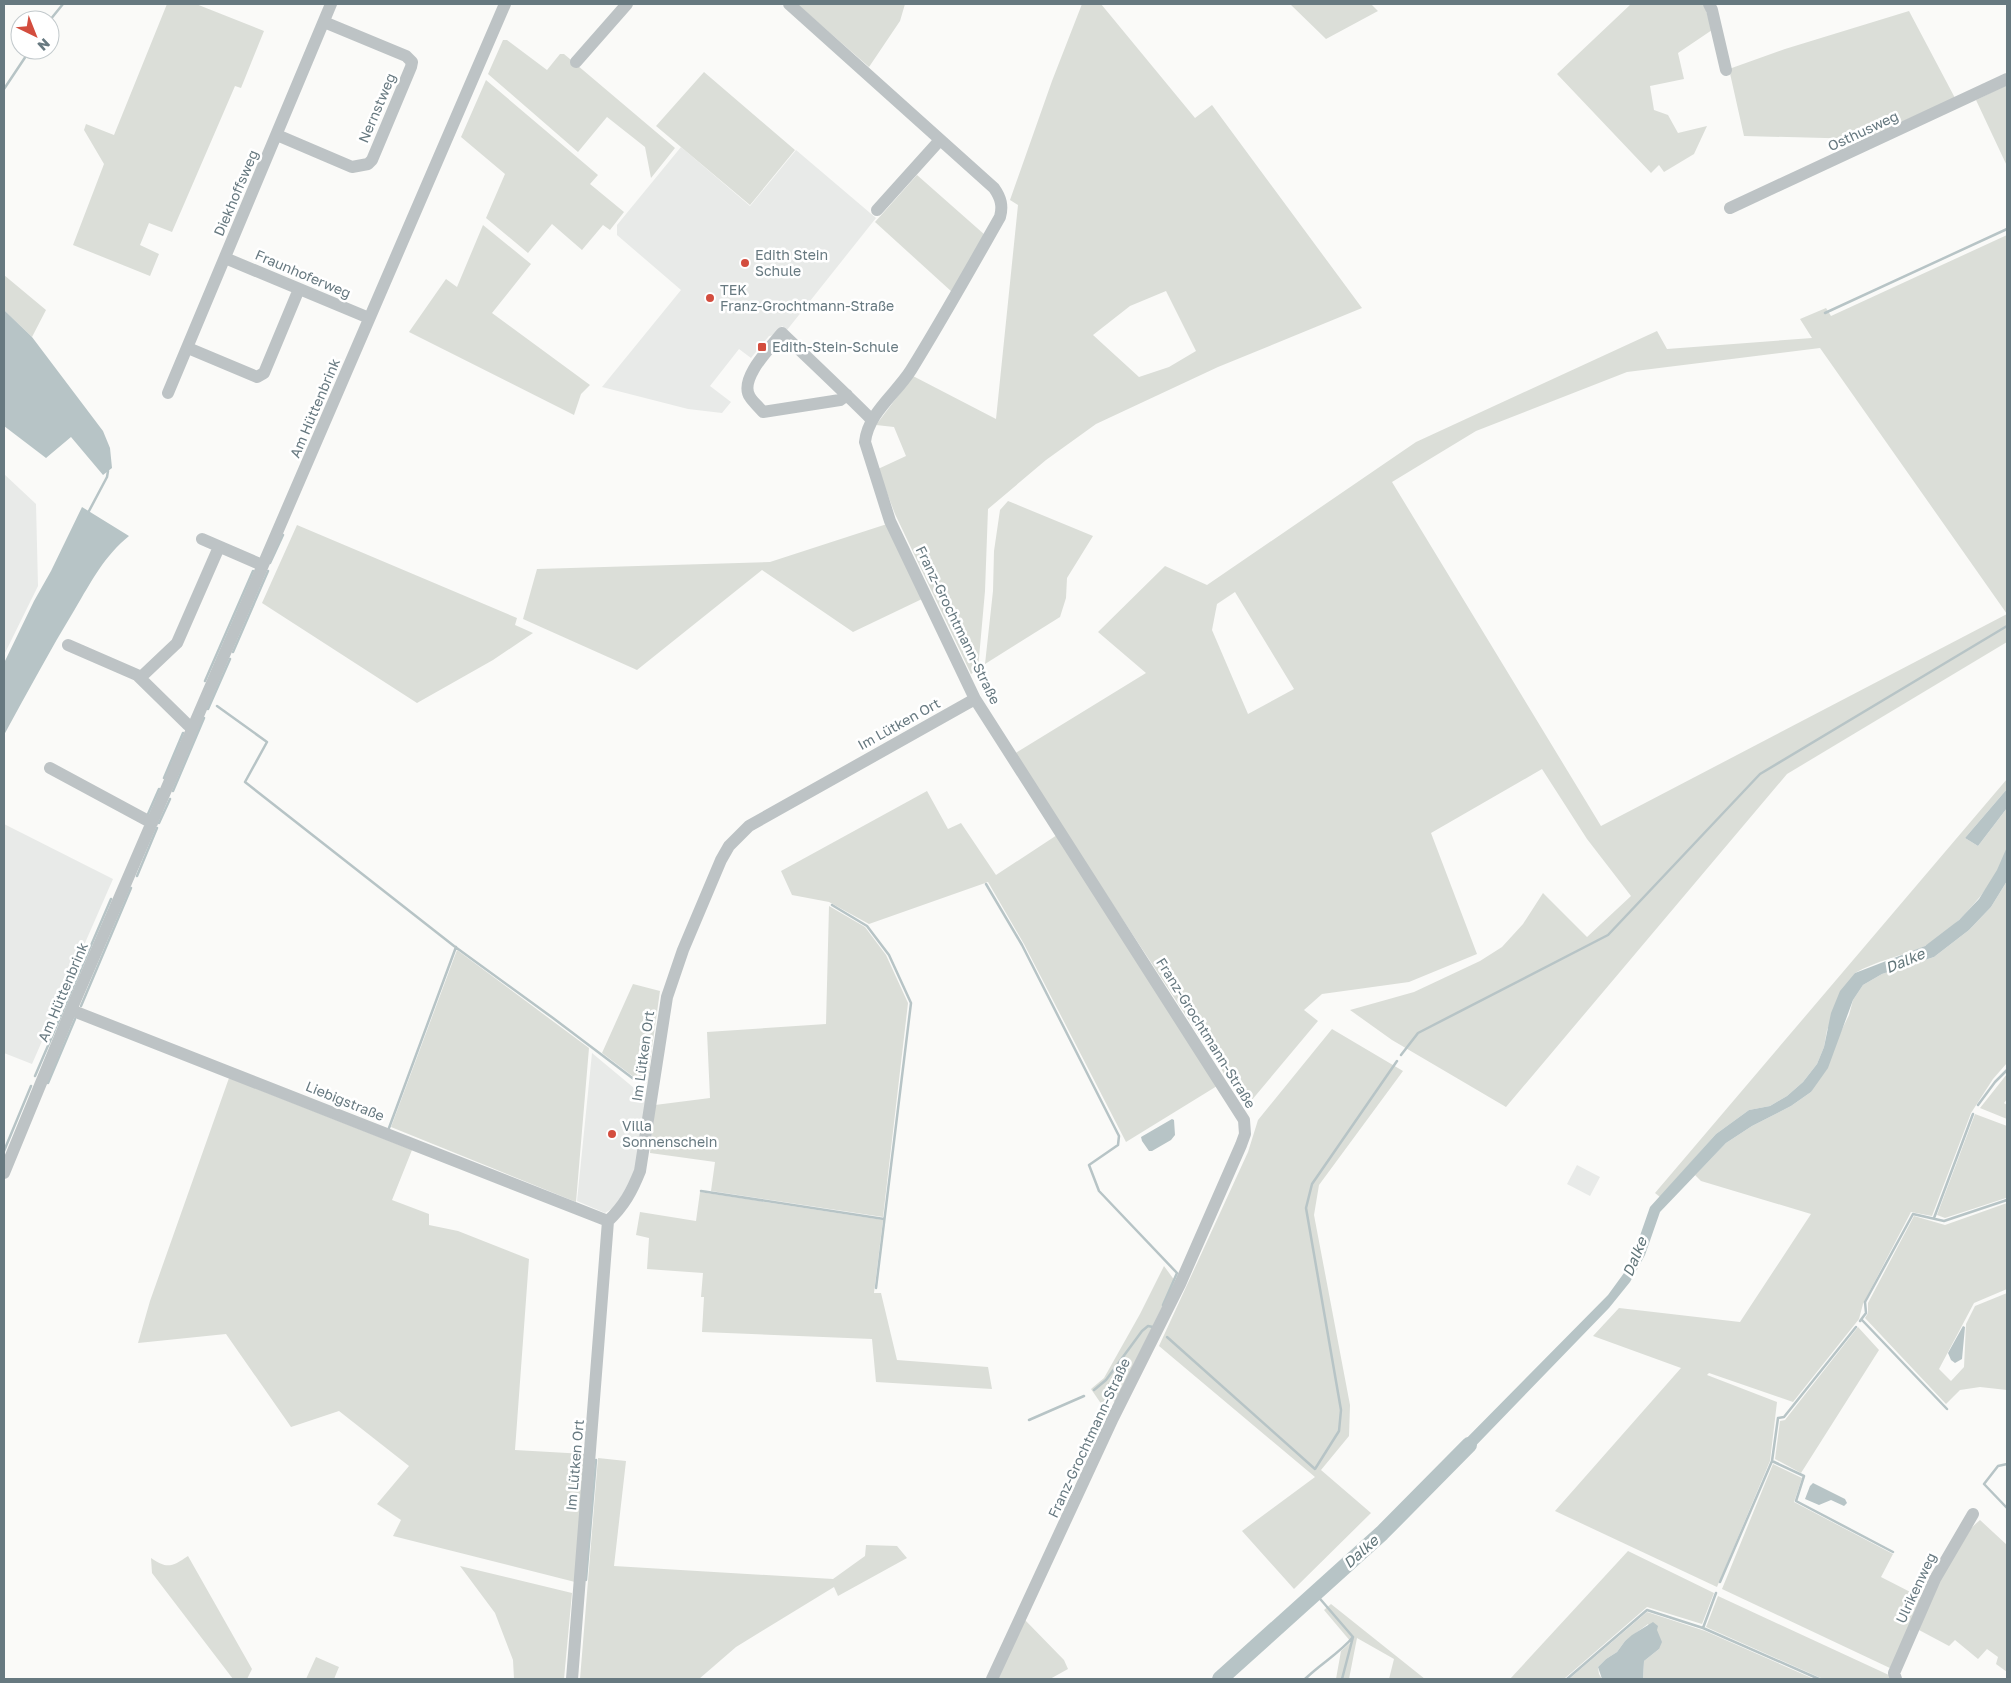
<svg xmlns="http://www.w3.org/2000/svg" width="2011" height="1683" viewBox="0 0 2011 1683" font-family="'Golos Text',sans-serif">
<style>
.built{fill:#e8eae8}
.green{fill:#dbded8;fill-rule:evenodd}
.water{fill:#b7c4c6}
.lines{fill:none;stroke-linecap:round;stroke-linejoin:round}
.stream{stroke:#b7c4c6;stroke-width:2.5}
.river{stroke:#b7c4c6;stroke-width:16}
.minor{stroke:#bdc3c5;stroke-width:12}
.poi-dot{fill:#d34d3e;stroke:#fff;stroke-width:2}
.labels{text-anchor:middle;stroke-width:5;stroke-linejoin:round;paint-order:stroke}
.street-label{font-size:14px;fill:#677980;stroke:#fff}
.poi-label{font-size:14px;fill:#677980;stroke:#fff;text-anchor:start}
.water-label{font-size:15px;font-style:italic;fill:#62767a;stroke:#fff}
</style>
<rect width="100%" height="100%" fill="#fafaf8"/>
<path class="built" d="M681,147L750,206L796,150L876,218L787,330L782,326L775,335L769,336L751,358L739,349L710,386L731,402L722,413L688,409L602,387L681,290L617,235V225Z
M4,474L36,504L38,586L4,655Z
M4,824L113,879L32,1064L4,1053Z
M592,1053L646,1098L635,1171L616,1206L605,1213L577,1201Z
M1577,1165L1600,1177L1590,1196L1567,1184Z"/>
<path class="green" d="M167,4H196L264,31L241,88L235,86L172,232L149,223L140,245L159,254L150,276L73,245L104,164L84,130L86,124L114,135Z
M797,4H905L900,21L869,67Z
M1082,4H1101L1195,118L1212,105L1362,308L1218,367L1096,424L1046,460L988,509L985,591L978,669L971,674L895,514L878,469L906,456L894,427L876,425L913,376L996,419L1018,205L1010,200L1052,81ZM1166,291L1196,351L1169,367L1139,377L1093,335L1130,306Z
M1290,4H1371L1378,11L1326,39Z
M1631,4H1704L1712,30L1678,53L1684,79L1650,86L1654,110L1668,115L1678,133L1707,126L1694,154L1664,172L1659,165L1651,173L1557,74Z
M1909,11L1955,98L1863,139L1744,136L1729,69L1785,49Z
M503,40H507L547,70L560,54H564L675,148L651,178L645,147L607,117L578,152L488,74Z
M704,72L795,150L750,205L656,126Z
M486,80L598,175L590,184L624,212L610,230L603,225L582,250L552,224L528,253L486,218L505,174L461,137Z
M2007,85V166L1976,100Z
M917,175L985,235L952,292L875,222Z
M483,225L531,264L492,313L590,385L581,394L574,415L409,332L446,279L457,287Z
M2007,235V642L1787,774L1506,1107L1392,1040L1350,1010L1414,992L1480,961L1502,947L1523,924L1543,893L1587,937L1631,896L1587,839L1542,769L1431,833L1477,954L1409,982L1322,994L1304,1010L1318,1021L1246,1107L1014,754L1146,673L1098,632L1165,566L1207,585L1416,442L1657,331L1667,349L1812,338L1800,319L1826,308L1831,316ZM1820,348L2007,614L1601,826L1392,482L1476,431L1627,372ZM1235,592L1294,689L1248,714L1212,630L1217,604Z
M4,275L46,310L32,337L4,310Z
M1008,501L1093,536L1067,578L1066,598L1060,617L985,664L993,591L994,551L1000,510Z
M887,524L922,599L853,632L762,570L637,670L523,619L537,569L770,562Z
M297,525L517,618L515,625L533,633L493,660L417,703L262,603Z
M2007,779V789L1965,838L1978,846L2007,808C2007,820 2010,835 2007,846C2001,880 1953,933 1923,947C1901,956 1876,961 1855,973L1827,1030L1824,1047L1817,1064L1803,1082L1787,1096L1770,1106L1749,1110L1716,1134L1660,1197L1655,1193Z
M927,791L948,829L961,823L996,875L1057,835L1217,1086L1126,1142L1024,944L988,882L869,924L829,902L792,895L781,871Z
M2007,881V1063L1993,1079L1971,1113L1932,1216L1911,1212L1863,1304L1859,1319L1793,1402L1709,1373L1707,1375L1777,1402L1770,1461L1717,1587L1555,1511L1681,1368L1593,1336L1619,1308L1740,1322L1811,1214L1701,1181L1695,1175L1726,1143L1752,1126L1791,1106L1811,1092L1849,1015L1853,1000L1863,985L1882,974L1934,957L1969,930L1991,907Z
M829,906L865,927L886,955L908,1003L883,1217L711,1191L715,1162L650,1153L655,1105L710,1098L707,1032L826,1024Z
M457,950L589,1048L576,1202L391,1127Z
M633,984L660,991L647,1083L638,1075L635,1078L602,1053Z
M1332,1029L1403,1071L1319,1185L1314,1215L1350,1405L1349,1436L1321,1470L1371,1513L1294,1589L1242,1531L1315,1477L1159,1346L1248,1152L1258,1120Z
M2007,1074V1099L2004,1103L2007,1105V1119L1980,1108Z
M229,1078L412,1150L392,1200L429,1214V1225L458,1231L529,1259L515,1450L585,1454L575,1582L393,1536L401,1520L377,1504L409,1466L339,1411L291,1427L226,1334L138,1343L150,1301Z
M1975,1114L2007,1126L2006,1198L1945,1218L1937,1215Z
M700,1192L883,1220L874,1293H881L897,1360L988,1367L992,1389L876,1382L872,1339L702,1332L704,1297H701L703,1273L647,1269L649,1238L636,1235L640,1212L696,1221Z
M2007,1203V1289L1974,1303L1939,1369L1951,1381L1964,1367L1966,1324L1975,1306L2007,1293V1390L1980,1387L1960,1390L1946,1404L1865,1318L1868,1313V1303L1914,1216L1945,1225Z
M1164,1266L1175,1281L1115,1402L1110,1399L1102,1405L1091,1389L1104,1378L1140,1314Z
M1858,1327L1879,1350L1801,1473L1775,1459L1780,1421L1785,1420Z
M598,1458L626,1461L614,1566L833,1579L865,1556L866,1545L897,1546L907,1558L838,1596L834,1587L736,1647L699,1679H580Z
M1773,1464L1802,1478L1794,1502L1893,1554L1881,1577L1922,1598L1892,1669L1722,1589Z
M1980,1520L2007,1545V1672L1996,1664L1998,1657L1987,1649L1978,1659L1955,1640L1949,1646L1919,1630C1933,1595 1950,1544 1980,1520Z
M1628,1551L1714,1593L1702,1624L1647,1607L1564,1679H1510Z
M188,1556L252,1669L247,1679H233L152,1573L151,1558C167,1569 172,1567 188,1556Z
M460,1566L572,1593L564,1679H514L513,1660L495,1613Z
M1718,1596L1891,1676L1892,1679H1823L1706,1627Z
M1331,1604L1425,1679H1389L1394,1659L1357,1638L1349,1679H1336L1341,1651L1351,1642L1324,1610Z
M1647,1612L1705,1631L1814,1679H1643L1644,1661L1659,1649L1648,1624L1625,1641L1617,1652L1606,1659L1598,1667L1599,1674L1602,1679H1569Z
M1025,1620L1064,1660L1068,1669L1050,1679H997Z
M316,1657L339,1667L334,1679H306Z"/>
<path class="water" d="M4,310L32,337L103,431L110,448L112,468L103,475L71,437L46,458L4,426Z
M82,507L129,536C105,555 91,582 75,609C50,650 27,693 4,735V663L34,601L51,571Z
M2007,789V808L1978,846L1965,838Z
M2007,847V881L1991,907L1969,930L1934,957L1882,974L1863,985L1853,1000L1828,1068L1811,1092L1791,1106L1752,1126L1726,1143L1660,1212L1645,1255L1630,1282L1609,1308L1459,1463L1450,1455L1608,1295L1624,1273L1635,1250L1650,1207L1716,1134L1749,1110L1770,1106L1787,1096L1803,1082L1817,1064L1824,1047L1831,1013L1840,991L1855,973L1925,946L1959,920L1979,899L1997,870Z
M1172,1119L1174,1120L1175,1135L1171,1140L1152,1151H1149L1142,1141L1141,1137Z
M1963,1326L1965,1327L1962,1359L1955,1363L1951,1360L1948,1353Z
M1813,1483L1845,1499L1847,1503L1844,1506L1831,1500L1819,1505L1805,1499L1810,1486Z
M1653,1622L1658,1626L1657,1630L1662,1642L1659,1649L1644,1661L1643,1679H1602L1598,1667L1606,1659L1617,1652L1625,1641L1632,1635Z"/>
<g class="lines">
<path class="stream" d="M50,20L63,4
M4,89L30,50
M1825,313L2007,229
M89,511L107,477L108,471
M270,563L283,535
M233,652L268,571
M205,681L253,571
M217,706L267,742L245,782L454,946L553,1018L635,1080
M208,709L230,659
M164,778L183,733
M173,791L204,718
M148,814L159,789
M159,823L170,799
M137,876L157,828
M986,884L1022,945L1119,1136L1118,1145L1089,1165L1099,1191L1177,1273L1163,1305
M832,905L867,926L889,955L911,1003L876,1288
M81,1006L131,888
M1401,1055L1418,1033L1608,935L1760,774L2007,626
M35,1076L111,899
M48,1083L75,1019
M1978,1105L1995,1082L2007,1070
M389,1128L456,947
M4,1151L31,1086
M701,1191L884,1219
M1934,1218L1973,1114
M1862,1320L1947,1409
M1860,1321L1866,1313L1865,1302L1913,1214L1944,1221L2007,1200
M1167,1337L1315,1469L1339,1431L1341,1410L1306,1208L1312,1184L1397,1061
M1094,1390L1106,1380L1142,1331L1148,1326L1153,1327
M1029,1420L1084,1396
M1772,1461L1804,1476L1796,1501L1893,1552
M2007,1464L1998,1466L1984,1484L2007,1508
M586,1580L596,1460
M1720,1582L1772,1461L1778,1418L1784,1417L1856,1327
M1703,1628L1716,1593
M1305,1679C1320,1664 1340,1653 1353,1637L1315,1593
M1342,1679L1353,1637
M1567,1679L1647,1610L1703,1628L1819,1679"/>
<path class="river" d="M1220,1679L1382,1533L1469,1445"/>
<path class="minor" d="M789,4L994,188C1001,198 1003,206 1000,217C971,268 942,320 911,370C896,394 868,413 865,442L890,521L975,699L1244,1120L1245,1134L1241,1145L1180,1284L1113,1418L992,1679
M1709,4L1712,10L1726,70
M576,62L627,4
M277,135L352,167L368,164L372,160L411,67L412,62L406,56L324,22
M1730,208L2007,79
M877,210L940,140
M225,258L369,318
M188,348L257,377L264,373L299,289
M168,393L331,4
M847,395L840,400L763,412C759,407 753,402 750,397C738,379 771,347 782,333C812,362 842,390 872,420
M202,539L262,565
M68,645L137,675L188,725L193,727
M140,678L177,643L219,547
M50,768L152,823
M71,1010L608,1221
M4,1173L71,1010L505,4
M572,1679L608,1221C624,1206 632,1191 640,1171L667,997L683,950L721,860L729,846L749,826L975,699
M1896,1679L1894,1673L1935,1579L1973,1514"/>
</g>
<g class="poi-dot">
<circle cx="745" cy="263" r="5"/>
<circle cx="710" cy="298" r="5"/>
<rect x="757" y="342" width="10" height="10" rx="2.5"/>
<circle cx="612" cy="1134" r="5"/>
</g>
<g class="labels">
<g class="street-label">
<text transform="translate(377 108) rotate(-67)" y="5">Nernstweg</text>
<text transform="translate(1863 131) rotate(-25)" y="5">Osthusweg</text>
<text transform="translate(236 193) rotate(-67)" y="5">Diekhoffsweg</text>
<text transform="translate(303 274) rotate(23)" y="5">Fraunhoferweg</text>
<text transform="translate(315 408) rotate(-67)" y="5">Am Hüttenbrink</text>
<text transform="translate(958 625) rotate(64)" y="5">Franz-Grochtmann-Straße</text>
<text transform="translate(899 724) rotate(-29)" y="5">Im Lütken Ort</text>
<text transform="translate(63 992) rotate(-67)" y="5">Am Hüttenbrink</text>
<text transform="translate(1206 1033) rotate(58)" y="5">Franz-Grochtmann-Straße</text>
<text transform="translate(643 1056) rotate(-82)" y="5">Im Lütken Ort</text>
<text transform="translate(345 1101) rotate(22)" y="5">Liebigstraße</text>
<text transform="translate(1089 1438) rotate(-65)" y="5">Franz-Grochtmann-Straße</text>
<text transform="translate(575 1465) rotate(-85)" y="5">Im Lütken Ort</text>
<text transform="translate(1916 1588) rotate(-65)" y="5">Ulrikenweg</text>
</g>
<g class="poi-label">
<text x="755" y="260">Edith Stein<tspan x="755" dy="16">Schule</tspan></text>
<text x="720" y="295">TEK<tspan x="720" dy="16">Franz-Grochtmann-Straße</tspan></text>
<text x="772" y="352">Edith-Stein-Schule</text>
<text x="622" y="1131">Villa<tspan x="622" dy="16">Sonnenschein</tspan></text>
</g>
<g class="water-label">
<text transform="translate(1905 961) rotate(-23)" y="5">Dalke</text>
<text transform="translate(1635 1257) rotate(-68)" y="5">Dalke</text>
<text transform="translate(1361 1552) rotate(-42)" y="5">Dalke</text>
</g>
</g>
<rect width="2011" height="1683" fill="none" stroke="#677980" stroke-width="10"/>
<g transform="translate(35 35) rotate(137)"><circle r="24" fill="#ffffff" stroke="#c2c9cc"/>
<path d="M0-4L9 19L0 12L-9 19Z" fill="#d34d3e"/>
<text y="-8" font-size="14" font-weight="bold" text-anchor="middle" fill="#677980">N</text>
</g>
</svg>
